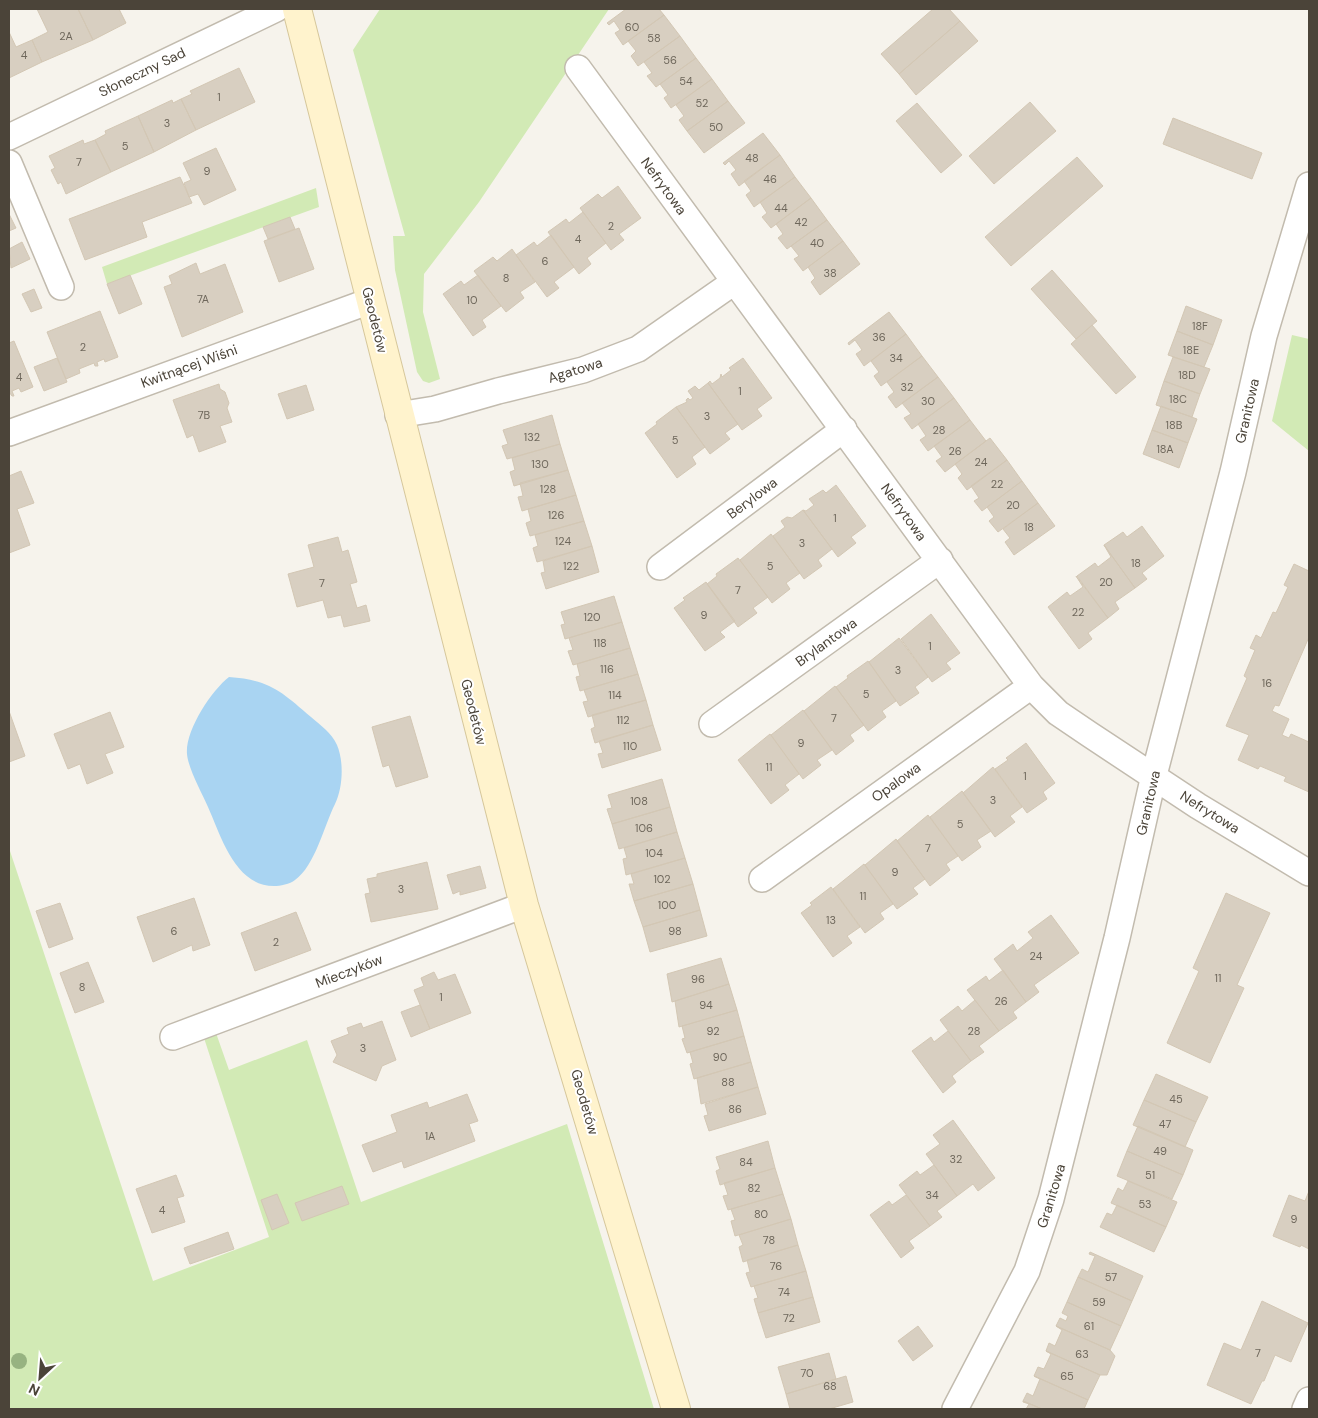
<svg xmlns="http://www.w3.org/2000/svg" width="1318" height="1418" viewBox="0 0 1318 1418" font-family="'DM Sans',sans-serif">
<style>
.green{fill:#d2eab5}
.water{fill:#a9d4f2}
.building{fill:#d8cfc1;stroke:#d3c7b4}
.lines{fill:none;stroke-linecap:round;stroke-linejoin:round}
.street-casing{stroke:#c2bbae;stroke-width:28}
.secondary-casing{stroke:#d6c79b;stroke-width:30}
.street{stroke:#fff;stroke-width:25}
.secondary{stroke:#fff3cd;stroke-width:28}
.tree{fill:#97b381}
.labels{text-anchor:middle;stroke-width:4;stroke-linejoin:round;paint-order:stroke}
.number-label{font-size:11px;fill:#6e675b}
.street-label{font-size:14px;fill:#4b4439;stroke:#fff}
</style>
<rect width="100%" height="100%" fill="#f6f3ec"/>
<path class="green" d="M380,9H609L479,202L424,274L423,312L440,379L429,383L423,381L417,372L395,270L393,236H405L353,50Z
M316,188L319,207L107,284L102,267Z
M1292,335L1309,339V451L1272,421Z
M9,848L153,1281L269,1237L204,1038L216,1033L229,1070L307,1040L361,1202L567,1124L654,1409H9Z"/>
<path class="water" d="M229,677C270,680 281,691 311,717C320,725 332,733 337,745C344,761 343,788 335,804C324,826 315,866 295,880C290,884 280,886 274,886C235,886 221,836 208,807C202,793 188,768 187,754C185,731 211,691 229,677Z"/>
<path class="building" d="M37,9H78L93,40L42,62L32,40L48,32Z
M78,9H119L126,23L93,40Z
M626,9H659L664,15L623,45L615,33L620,30L614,21L609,25L607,23Z
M949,9L960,21L899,74L881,54L933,9Z
M664,15L680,36L638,66L631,56L636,51L628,41Z
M960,21L978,41L916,95L899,74Z
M9,32L16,47L32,40L42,62L9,78Z
M680,36L696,58L656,87L647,76L652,73L644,62Z
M696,58L712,79L671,108L664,98L668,95L660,84Z
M239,68L255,102L196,130L181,99L192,94L190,91Z
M712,79L728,101L687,131L679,120L684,116L676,105Z
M181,99L196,130L154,152L138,116L172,100L173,103Z
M728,101L745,123L704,153L687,131Z
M1030,102L1056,131L994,184L969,156Z
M917,103L962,155L941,173L896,121Z
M138,116L154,152L111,172L95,140L106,134L105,131Z
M1173,118L1262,153L1252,179L1163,144Z
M763,133L780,155L739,186L731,174L736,170L729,161L725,165L723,163Z
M83,140L84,144L95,140L111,172L66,194L61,182L58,184L51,170L55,168L49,156Z
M216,148L236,190L204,205L198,194L189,197L184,183L191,180L183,163Z
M780,155L795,177L754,207L746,195L751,191L744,181Z
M1077,157L1103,186L1011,266L985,237Z
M180,177L192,203L142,222L147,237L85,260L69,219Z
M795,177L811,198L771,228L762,217L767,213L760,202Z
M618,186L641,218L619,234L624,240L611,250L580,208L598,194L602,198Z
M811,198L827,220L787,249L778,238L783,234L776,224Z
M583,212L606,243L587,258L591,264L579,274L548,232L566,219L569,223Z
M9,214L16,228L9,231Z
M290,217L295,229L268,239L263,227Z
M827,220L843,241L803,271L794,259L799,256L791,246Z
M299,228L314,269L279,282L264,241Z
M551,235L574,267L554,282L559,288L547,297L516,255L534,242L537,246Z
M843,241L860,264L820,295L811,282L815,278L808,267Z
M22,242L30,259L11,268L9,249Z
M512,249L535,282L520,292L524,298L506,312L474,271L493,257L497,261Z
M196,263L200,274L225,264L243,312L182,337L164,287L172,284L169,276Z
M1052,270L1097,321L1076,339L1031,289Z
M130,275L142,304L119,314L107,284Z
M478,275L501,306L482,320L486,327L473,336L443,294L461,281L464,285Z
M34,289L42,308L31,312L22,294Z
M1186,306L1222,320L1213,345L1177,331Z
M100,311L118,357L105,362L104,359L97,362L98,366H95L94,363L79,369L80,373L66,379L47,332Z
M889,312L906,334L864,366L856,354L862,350L855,340L849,345L848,343Z
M1092,325L1136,377L1116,394L1071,344Z
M1177,331L1213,345L1204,367L1168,355Z
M906,334L922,356L881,386L874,376L879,372L871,361Z
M14,341L33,387L21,392L19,388L12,391L14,396H12L9,392V343Z
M922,356L938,377L896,408L888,397L894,392L887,382Z
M1173,357L1210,369L1200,394L1164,381Z
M57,358L67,382L44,391L34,367Z
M743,358L772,398L757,409L762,416L742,430L708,383L710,381L712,384L720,378L721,374L722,377L731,370L729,368Z
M938,377L954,398L912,429L904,418L911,414L902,403Z
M1164,381L1200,394L1192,417L1156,405Z
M708,383L738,424L725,433L730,439L710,454L676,407L687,402L686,400L688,398L690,400L693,398L688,391L695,386L699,390Z
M219,384L220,389L225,392L229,403L227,408L232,422L220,426L226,442L199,452L193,435L187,438L173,400Z
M306,385L314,410L287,419L278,394Z
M954,398L970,420L928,451L920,440L926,436L918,424Z
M1161,406L1197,419L1188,443L1152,430Z
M676,407L705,447L692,457L696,464L677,478L645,433L657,424L656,422Z
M552,415L560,444L507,459L502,446L508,444L503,430Z
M970,420L986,441L945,472L936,461L942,457L934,446Z
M1152,430L1188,443L1179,468L1143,454Z
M990,438L1007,460L967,490L958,478L962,474L955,464Z
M560,444L568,470L514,486L510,472L515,470L512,458Z
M1007,460L1022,481L982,511L974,501L979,498L971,486Z
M568,470L576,495L522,511L518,497L523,496L520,483Z
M21,471L34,503L17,509L30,545L9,553V476Z
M1022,481L1038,503L998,532L989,521L994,517L987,507Z
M836,485L866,526L851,537L856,543L838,557L803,510L806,511L814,505L809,499L823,490L826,493Z
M576,495L584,521L530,536L526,523L531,521L528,509Z
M1038,503L1055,526L1014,555L1005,542L1010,538L1003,529Z
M803,510L832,549L818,560L822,566L804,579L773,536L785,527L781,521L787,517L792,518Z
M584,521L592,546L537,562L533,548L538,546L535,535Z
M1142,526L1164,556L1142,573L1147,579L1135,588L1104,545L1123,532L1127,537Z
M771,534L800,573L786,583L790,589L772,603L740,560Z
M338,537L342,552L348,550L357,582L350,584L357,608L366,605L370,621L344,627L341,615L328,618L323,600L297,607L288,574L314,567L308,545Z
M1104,545L1135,588L1115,602L1119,609L1108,618L1077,576L1095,563L1098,567L1111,557Z
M592,546L599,572L546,589L541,573L545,572L543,561Z
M738,558L768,597L753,608L757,613L738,627L707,584L717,576L716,574Z
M1294,564L1309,571V637L1279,706L1275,705L1272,711L1289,719L1282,735L1289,738L1291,734L1309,742V792L1284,781L1286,777L1260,766L1258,769L1238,760L1249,735L1226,726L1247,678L1244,676L1255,650L1250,648L1256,635L1261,638L1273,612L1276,613L1288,587L1284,585Z
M1076,576L1108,618L1088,633L1092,639L1079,649L1048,607L1067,592L1070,596L1083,587Z
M706,582L735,621L720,632L725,637L705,651L674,608L685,600L683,598Z
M614,596L622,622L565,639L561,625L565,624L561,612Z
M931,614L960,653L946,663L951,669L932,682L901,639Z
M622,622L630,648L573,665L568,651L573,650L569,638Z
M899,638L928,677L915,687L919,693L900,706L869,662Z
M630,648L638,674L580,691L576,677L580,676L577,664Z
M868,661L896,701L882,711L886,717L868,731L836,687L848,678L847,676Z
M638,674L646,700L588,717L583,702L588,701L584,690Z
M835,686L864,725L850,735L854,741L836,755L804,711Z
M646,700L653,725L595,743L591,729L595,727L592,715Z
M803,710L832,750L817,760L821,765L803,779L771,735Z
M9,711L25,756L9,762Z
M110,712L124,747L105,754L113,773L87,784L80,764L68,769L54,734Z
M410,716L428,777L396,787L389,765L383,767L372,727Z
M653,725L661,750L602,768L598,754L603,753L599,741Z
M770,734L799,774L785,785L789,790L771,804L738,760Z
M1026,743L1055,783L1043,792L1047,799L1027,813L995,769L1008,760L1006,758Z
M993,767L1022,807L1010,816L1015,822L995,837L963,793Z
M662,779L670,807L612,824L607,809L612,808L608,795Z
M962,791L991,831L977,840L981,847L962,861L930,817Z
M670,807L677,832L619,849L612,824Z
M928,815L958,856L946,864L950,870L930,886L897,841Z
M677,832L685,858L626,875L623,859L627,858L624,848Z
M896,839L925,879L913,888L918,894L897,909L865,865Z
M685,858L693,884L634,901L629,884H634L631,874Z
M427,862L438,909L371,922L365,894L370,893L367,879L377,877V874Z
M864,864L893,904L880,913L884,919L865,933L833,889Z
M480,866L486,888L460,895V891L453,894L447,875Z
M693,884L700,910L643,927L634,901Z
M831,887L860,927L847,936L852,943L833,957L801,913L812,905L810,903Z
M1226,893L1270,913L1237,985L1244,988L1210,1063L1167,1043L1199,971L1193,968Z
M194,898L210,945L193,951L192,945L153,962L137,917Z
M60,903L73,939L49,948L36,911Z
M700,910L707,936L650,952L643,927Z
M296,912L311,950L255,971L241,933Z
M1051,915L1079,953L1034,985L1039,992L1026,1002L994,959L1013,944L1017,951L1033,938L1028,932Z
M721,958L729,984L672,1002L667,974Z
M88,962L104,1002L75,1013L60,973Z
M1003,970L1026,1002L1013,1012L1017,1018L999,1031L967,990L986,976L989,981Z
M434,972L438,980L455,974L471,1013L430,1029L414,990L424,986L421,978Z
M729,984L737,1010L679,1027L675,1001Z
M975,1000L999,1031L979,1046L984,1052L971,1061L940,1020L958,1006L962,1011Z
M420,1005L430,1029L411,1037L401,1012Z
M737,1010L744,1036L687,1053L682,1039L685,1038L682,1026Z
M382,1021L396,1060L382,1066L376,1081L333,1062L337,1055L331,1041L349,1034L347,1028L361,1023L363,1028Z
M948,1031L971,1061L952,1076L956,1082L943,1093L912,1051L931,1037L934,1042Z
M744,1036L751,1062L694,1079L690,1064L693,1063L690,1052Z
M751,1062L758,1087L701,1104L697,1078Z
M1156,1074L1208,1097L1196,1122L1144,1100Z
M758,1087L766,1114L709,1131L704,1116L708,1115L705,1104Z
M467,1094L478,1121L469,1124L475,1141L404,1168L402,1161L373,1172L362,1145L397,1132L391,1115L427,1102L429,1108Z
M1144,1100L1196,1122L1185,1147L1133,1125Z
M953,1120L995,1178L978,1191L973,1184L957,1196L926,1154L940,1144L933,1135Z
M1138,1126L1193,1150L1183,1175L1127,1151Z
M768,1141L775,1168L720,1185L716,1171L720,1169L716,1157Z
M1127,1151L1183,1175L1172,1199L1117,1176Z
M934,1165L957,1196L937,1211L942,1217L930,1226L899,1185L917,1171L920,1175Z
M775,1168L783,1194L728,1210L723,1196L728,1195L724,1183Z
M176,1175L184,1196L177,1198L185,1222L152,1233L136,1189Z
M1128,1181L1177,1202L1166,1227L1111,1203L1118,1188L1123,1191Z
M342,1186L349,1204L302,1221L295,1203Z
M1309,1191V1249L1301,1245L1300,1247L1273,1236L1289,1195L1305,1201Z
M277,1194L289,1223L272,1230L261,1200Z
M783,1194L791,1219L735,1236L731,1221L735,1220L731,1209Z
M906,1195L930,1226L909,1241L914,1248L901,1258L870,1215L889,1201L892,1205Z
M1117,1205L1166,1227L1154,1252L1100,1227L1107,1213L1112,1215Z
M791,1219L798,1245L743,1262L739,1247L743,1245L739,1235Z
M228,1232L234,1249L190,1264L184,1248Z
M798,1245L806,1271L751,1287L746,1273L750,1272L747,1260Z
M1090,1252L1143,1276L1132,1301L1078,1277L1082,1269L1088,1272L1095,1256L1089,1254Z
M806,1271L813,1297L758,1313L754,1299L758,1298L754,1286Z
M1078,1277L1132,1301L1121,1326L1067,1302Z
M813,1297L820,1322L766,1338L758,1313Z
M1262,1301L1308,1323L1291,1362L1275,1355L1264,1381H1262L1251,1404L1207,1385L1224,1343L1241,1350Z
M1067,1302L1121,1326L1110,1350L1056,1326L1060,1318L1066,1321L1068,1316L1062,1313Z
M918,1326L933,1346L913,1361L898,1341Z
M1056,1326L1110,1350L1115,1356L1107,1375H1100L1046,1351L1049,1343L1055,1346L1062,1330Z
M1046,1351L1100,1375L1088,1400L1034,1376L1038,1367L1044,1369L1051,1354Z
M829,1353L836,1379L786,1394L778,1367Z
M846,1376L853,1402L829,1409H790L786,1394Z
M1034,1376L1088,1400L1084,1409H1042L1023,1401L1027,1393L1033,1396L1040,1379Z
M1023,1402V1401L1042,1409H1026L1029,1404Z"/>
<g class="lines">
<defs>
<path id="street" d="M578,68L1031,686L1058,713L1089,734L1198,806L1309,873
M9,137L276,9
M9,163L61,287
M398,415L435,409L498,391L583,370L638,349L734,282
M9,433L370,301
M660,567L844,429
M712,724L940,560
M762,879L1031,686
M173,1037L524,905
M955,1409L1027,1271L1051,1199L1117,938L1154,775L1233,472L1264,336L1309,185
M1305,1409L1309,1400"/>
<path id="secondary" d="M297,9L524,905L676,1409"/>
</defs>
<use href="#street" class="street-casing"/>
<use href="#secondary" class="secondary-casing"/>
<use href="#street" class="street"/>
<use href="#secondary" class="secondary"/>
</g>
<circle class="tree" cx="19" cy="1361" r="8"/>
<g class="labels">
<g class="number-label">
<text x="632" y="31">60</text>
<text x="66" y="40">2A</text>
<text x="654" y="42">58</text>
<text x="24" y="59">4</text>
<text x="670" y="64">56</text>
<text x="686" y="85">54</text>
<text x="219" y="101">1</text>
<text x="702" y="107">52</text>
<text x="167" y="127">3</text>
<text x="716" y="131">50</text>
<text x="125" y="150">5</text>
<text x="752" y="162">48</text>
<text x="79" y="166">7</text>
<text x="207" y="175">9</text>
<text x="770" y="183">46</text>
<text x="781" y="212">44</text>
<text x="801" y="226">42</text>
<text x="611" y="230">2</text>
<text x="578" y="243">4</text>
<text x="817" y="247">40</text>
<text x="545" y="265">6</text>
<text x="830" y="277">38</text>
<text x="506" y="282">8</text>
<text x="203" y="303">7A</text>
<text x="472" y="304">10</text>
<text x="1200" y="330">18F</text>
<text x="879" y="341">36</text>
<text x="83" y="351">2</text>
<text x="1191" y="354">18E</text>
<text x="896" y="362">34</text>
<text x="1187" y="379">18D</text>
<text x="19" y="381">4</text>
<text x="907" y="391">32</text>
<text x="740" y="395">1</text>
<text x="1178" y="403">18C</text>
<text x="928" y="405">30</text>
<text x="204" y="419">7B</text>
<text x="707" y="420">3</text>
<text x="1174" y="429">18B</text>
<text x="939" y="434">28</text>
<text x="532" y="441">132</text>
<text x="675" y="444">5</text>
<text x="1165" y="453">18A</text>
<text x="955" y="455">26</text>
<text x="981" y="466">24</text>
<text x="540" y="468">130</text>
<text x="997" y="488">22</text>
<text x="548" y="493">128</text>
<text x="1013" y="509">20</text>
<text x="556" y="519">126</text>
<text x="835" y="522">1</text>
<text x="1029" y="531">18</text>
<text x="563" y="545">124</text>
<text x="802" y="547">3</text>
<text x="1136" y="567">18</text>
<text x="571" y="570">122</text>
<text x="770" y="570">5</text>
<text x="1106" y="586">20</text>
<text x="322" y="587">7</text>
<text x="738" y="594">7</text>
<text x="1078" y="616">22</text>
<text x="704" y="619">9</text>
<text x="592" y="621">120</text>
<text x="600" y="647">118</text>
<text x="930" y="650">1</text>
<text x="607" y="673">116</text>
<text x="898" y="674">3</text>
<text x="1267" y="687">16</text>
<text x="866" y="698">5</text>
<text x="615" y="699">114</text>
<text x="834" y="722">7</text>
<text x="623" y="724">112</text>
<text x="801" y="747">9</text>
<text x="630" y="750">110</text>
<text x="769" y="771">11</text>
<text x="1025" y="780">1</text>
<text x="993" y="804">3</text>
<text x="639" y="805">108</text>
<text x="960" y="828">5</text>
<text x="644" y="832">106</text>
<text x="928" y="852">7</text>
<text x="654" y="857">104</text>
<text x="895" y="876">9</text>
<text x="662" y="883">102</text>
<text x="401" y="893">3</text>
<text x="863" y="900">11</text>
<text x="667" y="909">100</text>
<text x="831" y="924">13</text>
<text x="174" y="935">6</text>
<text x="675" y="935">98</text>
<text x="276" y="946">2</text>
<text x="1036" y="960">24</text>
<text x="1218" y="982">11</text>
<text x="698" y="983">96</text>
<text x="82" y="991">8</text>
<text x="441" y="1001">1</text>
<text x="1001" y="1005">26</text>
<text x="706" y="1009">94</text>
<text x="713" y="1035">92</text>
<text x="974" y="1035">28</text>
<text x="363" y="1052">3</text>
<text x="720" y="1061">90</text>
<text x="728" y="1086">88</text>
<text x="1176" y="1103">45</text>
<text x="735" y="1113">86</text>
<text x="1165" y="1128">47</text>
<text x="430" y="1140">1A</text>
<text x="1160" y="1155">49</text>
<text x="956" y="1163">32</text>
<text x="746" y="1166">84</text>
<text x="1150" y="1179">51</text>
<text x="754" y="1192">82</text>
<text x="932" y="1199">34</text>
<text x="1145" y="1208">53</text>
<text x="162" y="1214">4</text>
<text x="761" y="1218">80</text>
<text x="1294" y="1223">9</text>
<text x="769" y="1244">78</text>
<text x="776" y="1270">76</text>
<text x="1111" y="1281">57</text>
<text x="784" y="1296">74</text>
<text x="1099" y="1306">59</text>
<text x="789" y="1322">72</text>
<text x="1089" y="1330">61</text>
<text x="1258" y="1357">7</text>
<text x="1082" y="1358">63</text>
<text x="807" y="1377">70</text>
<text x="1067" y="1380">65</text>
<text x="830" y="1390">68</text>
</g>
<g class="street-label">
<text transform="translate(142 72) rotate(-26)" y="5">Słoneczny Sad</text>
<text transform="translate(664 186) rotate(54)" y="5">Nefrytowa</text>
<text transform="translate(375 320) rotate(76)" y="5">Geodetów</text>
<text transform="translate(189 366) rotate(-20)" y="5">Kwitnącej Wiśni</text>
<text transform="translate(575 370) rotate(-17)" y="5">Agatowa</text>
<text transform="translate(1247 411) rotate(-77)" y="5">Granitowa</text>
<text transform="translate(752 498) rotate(-37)" y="5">Berylowa</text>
<text transform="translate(904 512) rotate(54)" y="5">Nefrytowa</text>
<text transform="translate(826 642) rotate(-36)" y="5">Brylantowa</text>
<text transform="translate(474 712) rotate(76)" y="5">Geodetów</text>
<text transform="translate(896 782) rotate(-36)" y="5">Opalowa</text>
<text transform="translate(1148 803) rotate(-77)" y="5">Granitowa</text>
<text transform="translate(1210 812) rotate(32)" y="5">Nefrytowa</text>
<text transform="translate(349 971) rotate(-21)" y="5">Mieczyków</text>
<text transform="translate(585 1102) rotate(74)" y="5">Geodetów</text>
<text transform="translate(1051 1196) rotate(-73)" y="5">Granitowa</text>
</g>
</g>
<rect width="1318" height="1418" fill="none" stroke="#4b4439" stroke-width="20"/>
<g transform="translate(40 1378) rotate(206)" stroke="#ffffff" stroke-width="4" paint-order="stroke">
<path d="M0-4L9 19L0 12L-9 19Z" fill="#4b4439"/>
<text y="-8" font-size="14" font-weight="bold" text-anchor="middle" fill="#4b4439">N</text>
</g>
</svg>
